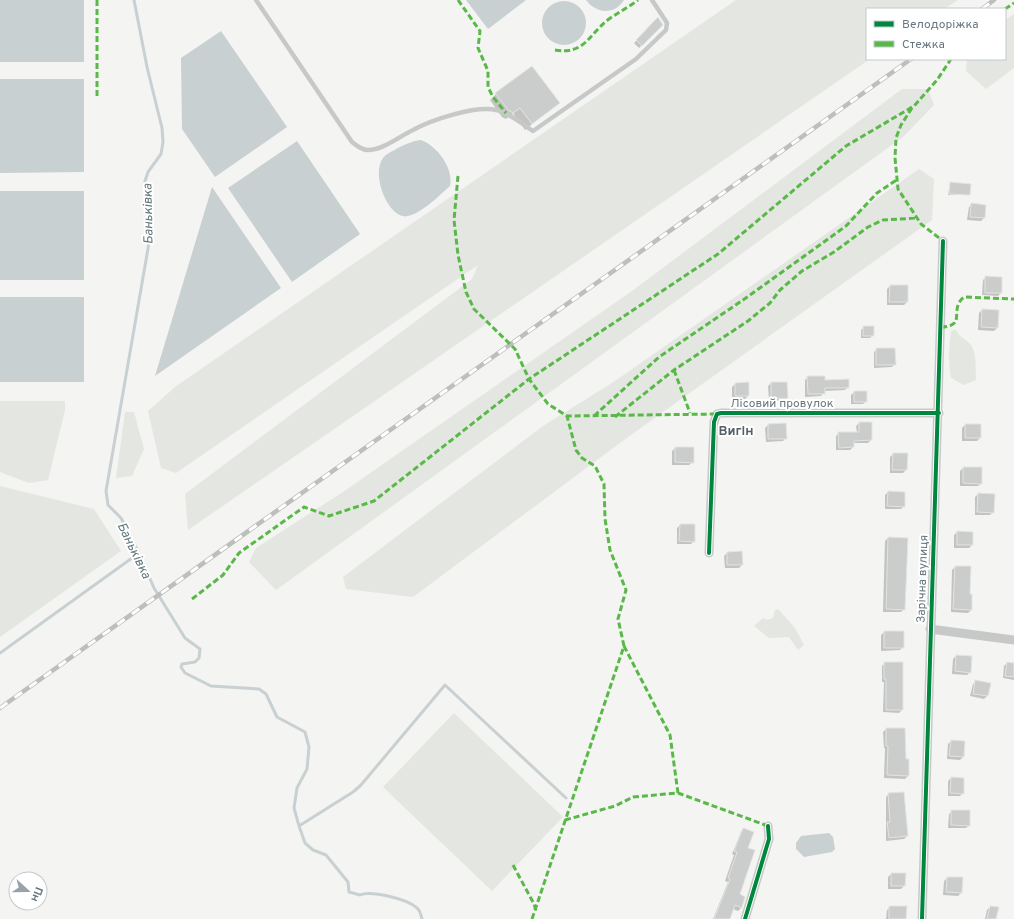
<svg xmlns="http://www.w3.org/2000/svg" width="1014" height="919" viewBox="0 0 1014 919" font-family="Overpass,sans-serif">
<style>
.green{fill:#e3e6e1}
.water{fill:#c8d0d2}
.shadow{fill:#0003}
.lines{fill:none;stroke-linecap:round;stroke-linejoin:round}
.stream{stroke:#c8d0d2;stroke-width:3}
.building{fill:#cbcccc;stroke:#e4e4e3}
.service{stroke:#c7c9c9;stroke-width:4.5}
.minor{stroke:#c7c9c9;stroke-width:9}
.rail-casing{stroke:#bebebf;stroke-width:4.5}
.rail{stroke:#fff;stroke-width:3;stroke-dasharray:9;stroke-linecap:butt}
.quiet{stroke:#58b947;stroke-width:3;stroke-dasharray:6 3;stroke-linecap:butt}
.cycleway-casing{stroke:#fff;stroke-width:6}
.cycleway{stroke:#00873e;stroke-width:4}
.labels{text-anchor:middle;stroke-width:4;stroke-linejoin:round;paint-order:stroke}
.street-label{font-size:12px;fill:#677780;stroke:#fff}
.water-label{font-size:13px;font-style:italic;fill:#63787d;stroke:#fff}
.neighbourhood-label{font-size:13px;font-weight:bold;fill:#545f66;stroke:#fff}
</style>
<rect width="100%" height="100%" fill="#f4f4f3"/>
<path class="green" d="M736,0H958L944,9H867V59H870L188,530L185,494L472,279L478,265L176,473L161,468L148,411L175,387Z
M1014,14V68L986,89L966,71L967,59H1005V20Z
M902,89H928L934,105L903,137L276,590L249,562L256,548L343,492L632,291Z
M919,169L934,179L932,220L628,437L413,597L346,589L343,577L543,426L615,381Z
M953,330H956C961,339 963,337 969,343C978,351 975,370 976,380L964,385L951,378C948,363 949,346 951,331Z
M0,401H65V410L48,480L29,483L0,472Z
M125,412H134L144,449L132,476L116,478Z
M0,486L94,509L121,551L0,637Z
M778,609L795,628L804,645L798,650L789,637L769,638L754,626L763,618L767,620L773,618L775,610Z
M454,713L563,817L492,891L383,787Z"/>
<path class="water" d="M0,0H84V62H0Z
M466,0H526L488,29Z
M586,0H624C615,15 596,14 586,0Z
M542 23a22 22 0 1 1 44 0a22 22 0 1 1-44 0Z
M221,31L287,127L215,177L182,129L181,58Z
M0,79H84V172L0,173Z
M421,140C437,146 454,168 450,186C440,195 422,213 408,216C390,221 370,176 383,158C387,153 393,151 398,148C406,144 412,141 421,140Z
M297,141L360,234L292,282L228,188Z
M212,187L281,288L155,376Z
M0,191H84V280H0Z
M0,297H84V382H0Z
M829,833L833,837L835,849L832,852L804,857L796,849V843L801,836Z"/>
<path class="shadow" d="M658,19L662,25L639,48L634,43Z
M496,94L558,103L525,130L513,113L506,119L502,117L490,100Z
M950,183L969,195H948Z
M972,204L984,218L981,221L967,220L969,207Z
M986,277L1001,293L998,296L982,295L983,280Z
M890,286H907V302L904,305H887V289Z
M982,310L997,328L994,331L978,330L979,313Z
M864,327L873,335L870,338H861V330Z
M877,349L895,364L892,367L874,368V352Z
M808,377L848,387L845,390L824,391L821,396L805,397V380Z
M771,383L787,398L784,401H769L768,386Z
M735,384L748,396L745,399H732V387Z
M854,392H866V401L863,404H851V395Z
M859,423L871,440L868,443H853V447L850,450H836V436L839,433H857L856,426Z
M768,425L786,438L783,441L766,442L765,428Z
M965,425L980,438L977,441H962V428Z
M675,448L693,462L689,465H672V451Z
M893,454H907L906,470L903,473H890V457Z
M963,468L981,483L978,486H960V471Z
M888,492L904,506L901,509H885V495Z
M978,494L993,512L990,515H975V497Z
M680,525L694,541L691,544H677V528Z
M957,532L972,545L969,548H954V535Z
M888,538L904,609L901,612H883L885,541Z
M727,553L742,565L739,568H725L724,556Z
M955,567L968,595L971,610L968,613L951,612L952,570Z
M884,632L903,647L900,650L881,651V635Z
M956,656L970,672L967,675L952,674L953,659Z
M885,663L902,710L899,713L883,712L884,682H882V666Z
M1007,663L1014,664V680L1003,678L1004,666Z
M976,681L990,684L987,696L984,699L970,696L973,684Z
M886,729L908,776L905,779L884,778L885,748H884L883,732Z
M951,741L964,742L963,757L960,760L947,759L948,744Z
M951,778L963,793L960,796H948V781Z
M889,794L907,836L904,839L886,841V797Z
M952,811L969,825L966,828H948L949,814Z
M744,829L739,895L744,897L741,908L738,911L733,909L729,919H713L728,882L725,881L734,855L732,854L741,832Z
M891,874L904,886L901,889H888V877Z
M947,878L961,893L958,896L943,895L944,881Z
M890,907L905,919H886L887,910Z
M990,907L995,919H985L987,910Z"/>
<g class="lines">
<path class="stream" d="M134,0L147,67L162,128L163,142L161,154L148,172L145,181L149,212L150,237L106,491L108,505L121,518L139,553L154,588L185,638L200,649L199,658L195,662L182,664L181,667L185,673L211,686L259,689L266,694L277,717L305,732L309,747L307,769L297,788L294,808L299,826L305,843L313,850L326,855L348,882L349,892L360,895C370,890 408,899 417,908C420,910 421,915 422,919
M0,653L139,553
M299,826L353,792L361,785L445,685L566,798"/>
</g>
<path class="building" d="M658,17L663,25L642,46L636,40Z
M532,66L560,103L532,124L520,108L513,113L508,110L495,93Z
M950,182L971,184L970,195L949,194Z
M971,203L986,205L985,218L970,217Z
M985,276L1002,277V293H985Z
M890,285H908V302H889Z
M982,309L999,310L998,328L981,327Z
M863,326H874V336H863Z
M876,348H895L896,365H876Z
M807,376H825V380L849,379V388H825V394H808Z
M749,382V396H735V383Z
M771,382H787L788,398L771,399Z
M854,391H867V402H854Z
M859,422H872V440L854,441V447L839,448L838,432H859Z
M786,423L787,439H768V424Z
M965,424H981V438H965Z
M675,447H694V463L675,462Z
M893,453H908L907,470H892Z
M963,467H982V484L963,483Z
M888,491L905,492V507L887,506Z
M978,493L995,494L994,513L977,512Z
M680,524H695V542L679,541Z
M957,531L973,532V545H957Z
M888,537L908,538L905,610L886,609Z
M742,551L743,565H727V552Z
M955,566H971L970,594H972V610L953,609Z
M884,631H904V648H884Z
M956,655L972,656L971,673L955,671Z
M884,662H903V710H886V679H884Z
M1007,662L1014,663V677L1005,676Z
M975,680L991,683L988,696L973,694Z
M886,728H905L906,759H909V776L887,775L888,746H886Z
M951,740L965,741L964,757L949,756Z
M951,777L964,778V794L950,793Z
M904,792L908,836L889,838L887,822H890L888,793Z
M951,810H970V826L951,825Z
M743,828L754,832L748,848L755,850L740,894L745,897L742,907V908L735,905L730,919H714L730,879L728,878L737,852L734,851Z
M891,873H906L905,886H891Z
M947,877H963L962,893L946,892Z
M889,906H907L906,919H889Z
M990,906L999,907L996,919H987Z"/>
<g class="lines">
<path class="service" d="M256,0L352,142C357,146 362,150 368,150C383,150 400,136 413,130C431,120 476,105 496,110C510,113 522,124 533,131L636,59L666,30L667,23L652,0"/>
<path class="minor" d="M709,553L714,422L717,414L721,413H939
M930,629L1014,640
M745,919L769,839L768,826
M922,919L943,241"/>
<defs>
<path id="rail" d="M982,9L994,0
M0,708L911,59"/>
</defs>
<use href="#rail" class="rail-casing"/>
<use href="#rail" class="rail"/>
<path class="quiet" d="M97,0V99
M458,0L480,31L478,48L488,71V87L493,97L506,113
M1005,9L1014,3
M555,50C585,55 589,34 609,19C619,12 629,7 638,0
M912,108L901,125L896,138L895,158L898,189L921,224L943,241
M458,176L454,220L458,255L466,292L474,309L515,349L529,379L548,404L567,416L717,414
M941,327C968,326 948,310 964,297L1014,299
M674,370L690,413
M594,416L659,357L743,300L846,226L877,193L898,179
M615,417L674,370L748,321L770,303L780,290L802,271L834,252L868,227L883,220L917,218
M192,599L223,575L239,553L304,507L329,516L374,501L529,379L718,254L846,146L914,106L937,80L951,59
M624,646L670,735L678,793
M565,820L615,806L633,797L678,793L768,826
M513,865L534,904L536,911
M532,919L624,646L618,619L626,590L610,550L605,519L604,484L595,466L582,458L576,450L567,416"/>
<defs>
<path id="cycleway" d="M709,553L714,422L717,414L721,413H939
M745,919L769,839L768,826
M922,919L943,241"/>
</defs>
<use href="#cycleway" class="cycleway-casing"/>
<use href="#cycleway" class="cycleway"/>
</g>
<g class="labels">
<g class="street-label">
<text x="782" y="407">Лісовий провулок</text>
<text transform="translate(922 579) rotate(-88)" y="4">Зарічна вулиця</text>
</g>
<g class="water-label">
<text transform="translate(147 214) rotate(-91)" y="5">Баньківка</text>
<text transform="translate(135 550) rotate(64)" y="5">Баньківка</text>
</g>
<g class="neighbourhood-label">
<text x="736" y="435">Вигін</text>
</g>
</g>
<rect x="866" y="8" width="140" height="52" fill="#ffffff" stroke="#c2c9cc"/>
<rect x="874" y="21" width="20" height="6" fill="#00873e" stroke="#c2c9cc"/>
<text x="902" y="28" font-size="12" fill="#677780">Велодоріжка</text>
<rect x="874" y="41" width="20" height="6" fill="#58b947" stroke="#c2c9cc"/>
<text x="902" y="48" font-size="12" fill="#677780">Стежка</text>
<g transform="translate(28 891) rotate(111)"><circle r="19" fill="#ffffff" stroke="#c2c9cc"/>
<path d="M0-3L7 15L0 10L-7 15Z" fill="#98a3a8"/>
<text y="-6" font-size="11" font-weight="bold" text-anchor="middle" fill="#677780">Пн</text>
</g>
</svg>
